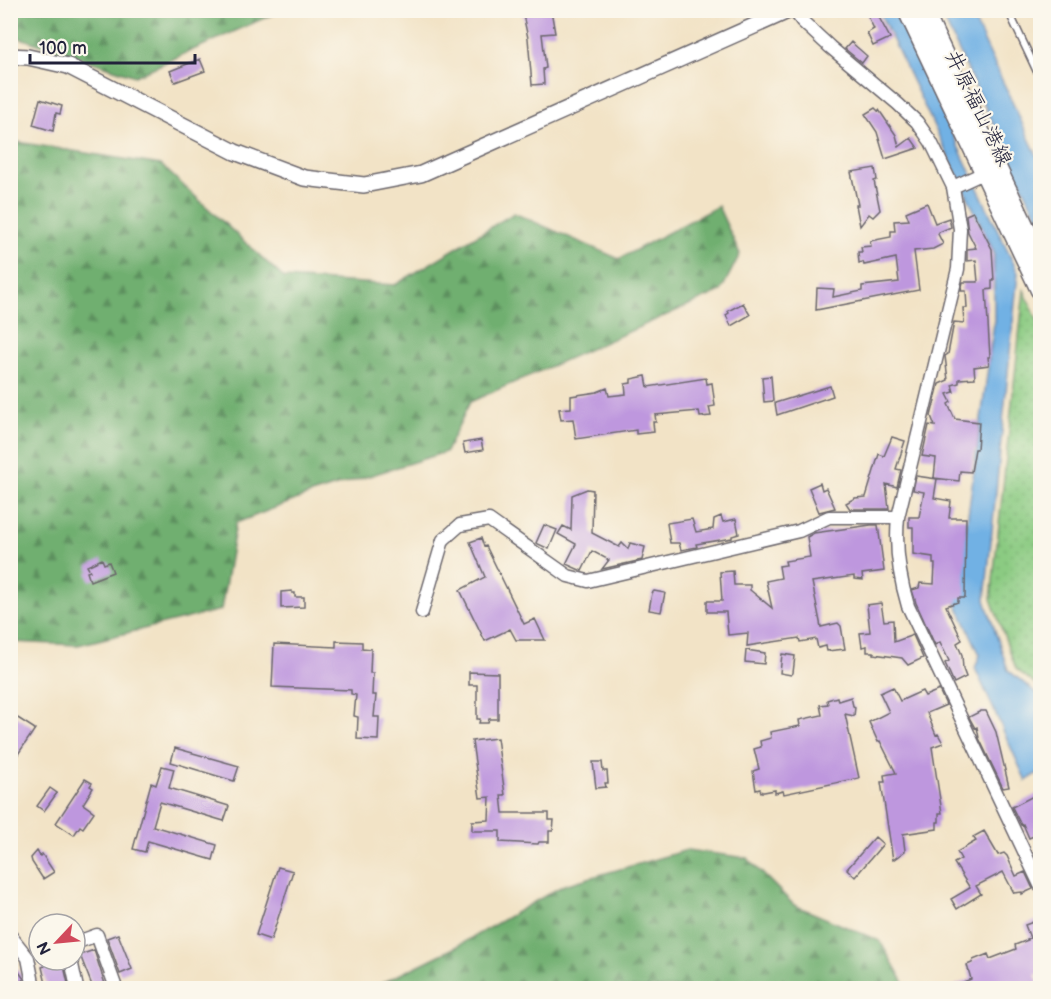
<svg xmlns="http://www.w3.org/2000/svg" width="1051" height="999" viewBox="0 0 1051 999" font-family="'Balsamiq Sans','Klee One',sans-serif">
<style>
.grass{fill:url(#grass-dots);stroke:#56765e;stroke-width:1.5}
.forest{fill:url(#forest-firs);stroke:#496856;stroke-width:1.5}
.water{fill:#71b1e4;stroke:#4a6a90;stroke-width:1.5}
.building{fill:#be97de}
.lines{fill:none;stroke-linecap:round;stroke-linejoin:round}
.service-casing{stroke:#6b666c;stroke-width:9}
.minor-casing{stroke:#6b666c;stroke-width:15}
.tertiary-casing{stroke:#6b666c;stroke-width:18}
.primary-casing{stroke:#6b666c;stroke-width:21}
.service{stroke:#fff;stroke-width:6}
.minor{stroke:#fff;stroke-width:12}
.tertiary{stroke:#fff;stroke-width:15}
.primary{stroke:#fff;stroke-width:18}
.labels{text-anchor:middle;stroke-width:4.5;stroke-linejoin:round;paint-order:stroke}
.street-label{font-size:21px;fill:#22223b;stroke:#fbf7ec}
</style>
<defs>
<pattern id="grass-dots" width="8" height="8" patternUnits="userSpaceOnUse" patternTransform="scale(1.5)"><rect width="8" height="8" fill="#8bcb82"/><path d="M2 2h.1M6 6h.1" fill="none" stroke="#78ae71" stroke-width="1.8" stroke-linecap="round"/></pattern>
<pattern id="forest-firs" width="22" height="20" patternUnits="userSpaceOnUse" patternTransform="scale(1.5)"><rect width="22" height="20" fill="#70af70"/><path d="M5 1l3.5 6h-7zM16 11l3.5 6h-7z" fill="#5c8e5d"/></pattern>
</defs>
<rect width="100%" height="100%" fill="#fbf7ec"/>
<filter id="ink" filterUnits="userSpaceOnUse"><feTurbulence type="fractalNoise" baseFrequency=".0167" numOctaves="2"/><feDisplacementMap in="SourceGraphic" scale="12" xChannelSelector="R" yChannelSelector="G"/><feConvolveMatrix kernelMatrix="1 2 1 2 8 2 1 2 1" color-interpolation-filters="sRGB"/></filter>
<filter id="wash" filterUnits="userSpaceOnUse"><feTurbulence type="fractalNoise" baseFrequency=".008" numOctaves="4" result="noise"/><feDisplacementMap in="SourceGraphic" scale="24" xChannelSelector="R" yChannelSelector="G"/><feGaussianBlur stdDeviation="1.35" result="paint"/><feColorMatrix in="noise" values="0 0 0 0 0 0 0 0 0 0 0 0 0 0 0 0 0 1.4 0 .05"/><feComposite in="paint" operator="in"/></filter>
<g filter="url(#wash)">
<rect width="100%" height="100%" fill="#f2e3c6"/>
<path class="grass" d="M1024,290L1040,326V688L1016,669L991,599Z"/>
<path class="forest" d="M11,10H280V11L135,76L11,35Z
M11,141L161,165L284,278L395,285L514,213L619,259L718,206L740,254L721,291L470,402L446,452L311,494L236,523L221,610L78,645L11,642Z
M687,850L747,858L794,905L880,941L907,988H372L452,949L564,885Z"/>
<path class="water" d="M879,11H894L1018,273L985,600L1008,670L1040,696V772L1026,781L975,668L980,655L956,603L994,323V252Z
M940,11H970L1040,162V223Z"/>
<g id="blocks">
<path class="building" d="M522,10H551L555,33L542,34L546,68L543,69L544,84L532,85L528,38Z
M865,10H875L890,38L873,46L867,33L874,29Z
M851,42L867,56L862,63L845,49Z
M200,59L205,71L175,82L170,71Z
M40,99L62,106L60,114L56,113L53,131L33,125Z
M875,108L878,111L879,110L896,135L899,147L911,138L918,148L885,159L877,132L865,114Z
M875,168L877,180L874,181L880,210L873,217L869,214L860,226L856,205H858L851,172Z
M927,203L935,223L949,218L951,227L939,232L938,234L943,244L933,249L914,251L919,290L816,310L817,288L834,289L833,297L862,291V286L899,282L896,258L864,265L863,262L859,263L858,252H862L861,247L871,246L870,241L891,237V231H895L894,221L909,220L906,212Z
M973,212L992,249L994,281H992V289L986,290L990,357H988L989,365L974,367L975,378L959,379V383L952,385L954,392L947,394L951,402L948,404L955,419L979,422L977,449H975L971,472L960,471L959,481L934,478L936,458L922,456L929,425L935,426L931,416L939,384L948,380L945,356L948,354L954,322L964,323L963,308H967L966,291H961L963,282H978L976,260L967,261V249L976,248L968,232L966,215Z
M743,303L750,315L731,326L726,315L729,313L728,311Z
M646,376L648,387L706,378L707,384L712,383L715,406L709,407L711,416L700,417L699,411L655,415L656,422H653L654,432L636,434V430L576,439L573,419L561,420L559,409L571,408V396L597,392L607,388L609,396L626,394L625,384L631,383V379Z
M771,376L773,401L764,402L762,377Z
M830,386L833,396L777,415L775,403Z
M892,437L905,441L896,469L901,470L897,487L886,484L889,509H850L846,503L855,498L866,497L879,454L884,456Z
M481,440L483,450L465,453L463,443Z
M916,476L937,479L934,498L951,501L949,518H966L965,598H958V602L946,606L962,640L957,643L962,655L963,669L966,677L954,683L945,663L949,661L940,642L935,645L916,603L912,590L919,588L920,583L934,584L935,564H933V557L913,554V527H909V517H919L924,492L913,490Z
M820,483L822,490L826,488L835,508L819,512L809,488Z
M587,489L593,490L592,533L619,547L622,543L628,549L630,543L645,547L642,560L602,569L609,560L592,551L582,571L566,564L576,544L558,534L563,526L571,530L572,495Z
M721,516L723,522L736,519L739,534L732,536V538L696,544L697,547L681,550L679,543H670L667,523L692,519L696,532L713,529L714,519Z
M544,525L557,530L549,549L536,543Z
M871,525H878L884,571L862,574L863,580L854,579V576L812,582L821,627L838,623L841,626L845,649L827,651L826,646L818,648L816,639L800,642L799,638L747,646L748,633L728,635L726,612H707V601H722L720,572L733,571L734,585H750V590L772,608L766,581L781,578L779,566L786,565L785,561L810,557L807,537L814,533Z
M481,538L484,547L486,546L524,624L535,619L545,640H516L510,629L485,641L460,590L485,577L470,542Z
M102,559L104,564L109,562L113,572L90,581L87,572L90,571L87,566Z
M292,591V593H295V597H304V607L281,608V592Z
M654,591L665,593L661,612L649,610L652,593Z
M881,603L884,621L893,620L894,642L913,635L923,658L908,665L902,658L874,654V652H867V646L862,647L860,633L870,632L867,605Z
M336,641L362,642V648L371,649L370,673H373L372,695H376L374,717H379L378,740L357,739L358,717L354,716L356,695L351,694V690L272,687L274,644L336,647Z
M746,650L765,653L764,664L745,662Z
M782,654L795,656L793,673L791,675L780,673Z
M469,672L498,673V719H489L488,723H479L480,719H477V685H469Z
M893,687L900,701L922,691L925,696L939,690L946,705L927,713L936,735L938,734L943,743L932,747L942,813H939V822H937V829L903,834L905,851L893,860L881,782H885L884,775L896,773L880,741L878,742L869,722L889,712L880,693Z
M837,697L838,701L851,697L853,706L855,707L854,716L845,714L859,778L784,794L783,791L775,793V790L764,792H761L760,789L756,790L753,771L759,769L754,749L761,747L760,741L771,738L770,732L800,726L799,720L822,715L820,705L828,704L827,700Z
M981,711H986L996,732L1009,787L1003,788L979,738L977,727L975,728L969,717Z
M10,713L35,729L10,766Z
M497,738L505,795H501L503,813H549V820H554L553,831H549V842H539L538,844L500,842V831H472V821L489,820L490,797L480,798L472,741Z
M175,748L239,766L234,781L171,762Z
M593,762H602L603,771H607L608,783H605L606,787L596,788Z
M162,766L174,769L169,788L229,806L224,821L160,802L153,826L217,845L213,860L148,841L145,852L133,849L151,783L156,785Z
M85,779L92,783L90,786L93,788L83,804L94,812L83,828L80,826L74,835L56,823Z
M50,788L57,793L44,811L37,806Z
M1041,792V833L1029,838L1023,824L1021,825L1012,807Z
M984,831L998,855L1004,853L1007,856L1016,876L1025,872L1033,889L1022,894V892L1014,893L1003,872L976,886L981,894L957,909L951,899L970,888L954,863L961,859L957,852L976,841L973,837Z
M875,837L883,844L855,877L847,869Z
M37,851L40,856L42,854L54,872L43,879L32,862L31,858Z
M278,867L293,871L271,940L256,935Z
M1041,919V973L1035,975L1039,983L1025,988H949L971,979L967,965L972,963L973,960L988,954L990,959L1016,949L1015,945L1028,940L1027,939L1030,938L1025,925Z
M118,934L132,969L120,974L107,938Z
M94,950L105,984L93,988L80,955Z
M10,959L24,979L14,986L10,981Z
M57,960L58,967L64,966L69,988H47L42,967L45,966L44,962Z"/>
</g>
</g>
<g filter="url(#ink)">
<use href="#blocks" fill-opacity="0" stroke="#6b666c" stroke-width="1.5"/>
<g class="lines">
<defs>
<path id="service" d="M1008,10L1040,78"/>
<path id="minor" d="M794,10L802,21L830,47L898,104L917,122L931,142L953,187L960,229L958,269L898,517C895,548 899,576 908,606L1040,885
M953,187L990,170
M422,612L443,540L460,525L489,520L568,576L588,581L799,531L829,517H898
M10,935L28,958L34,988
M75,943L97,935L116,988
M71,960L77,988"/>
<path id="tertiary" d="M10,56L28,57L68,66L235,152L304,178L364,185L421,174L790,10"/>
<path id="primary" d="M907,10L1040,290
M923,10L1040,259"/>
</defs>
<use href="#service" class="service-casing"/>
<use href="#minor" class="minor-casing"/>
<use href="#tertiary" class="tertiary-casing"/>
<use href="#primary" class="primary-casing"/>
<use href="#service" class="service"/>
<use href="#minor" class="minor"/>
<use href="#tertiary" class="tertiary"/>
<use href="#primary" class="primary"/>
</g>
</g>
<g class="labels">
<g class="street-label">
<text transform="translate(979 108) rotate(64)" y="7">井原福山港線</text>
</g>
</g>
<rect width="1051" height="999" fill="none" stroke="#fbf7ec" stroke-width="36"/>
<g transform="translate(57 942) rotate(244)"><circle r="28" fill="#fbf7ec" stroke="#a4a2a5" stroke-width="1.5"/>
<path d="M0-4.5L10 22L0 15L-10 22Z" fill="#d1495b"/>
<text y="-9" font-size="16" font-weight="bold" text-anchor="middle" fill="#22223b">N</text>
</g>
<path d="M30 54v9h165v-9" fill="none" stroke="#22223b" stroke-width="3"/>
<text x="39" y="54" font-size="18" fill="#22223b" stroke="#fbf7ec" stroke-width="4.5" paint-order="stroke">100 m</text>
</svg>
